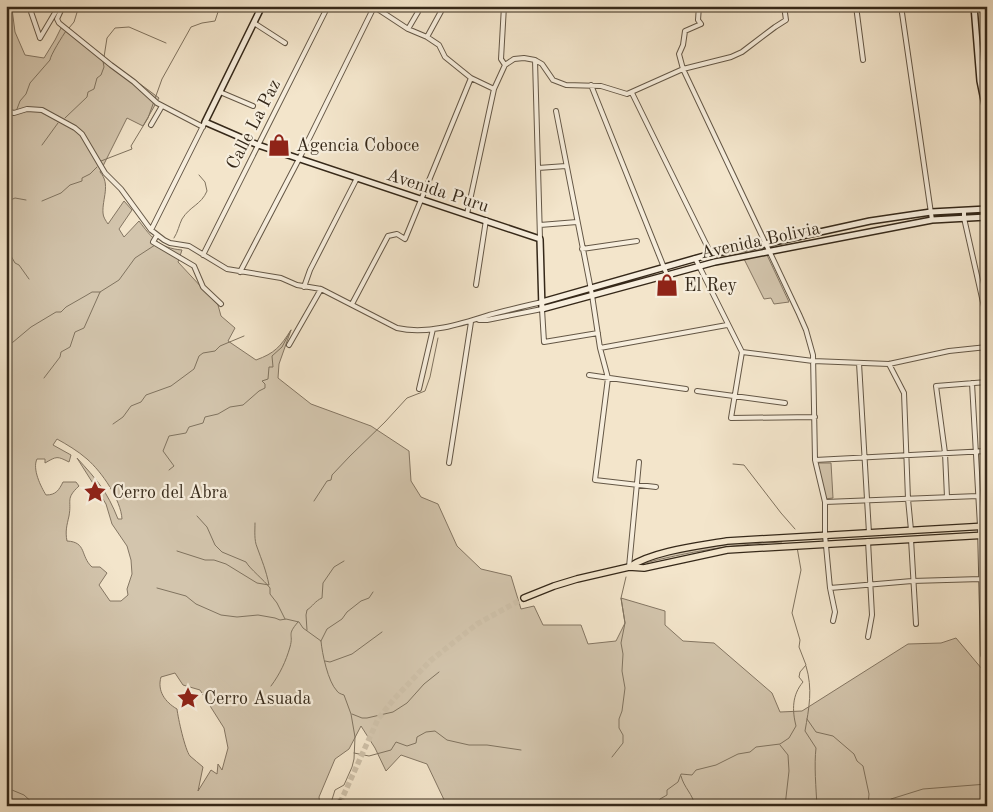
<svg xmlns="http://www.w3.org/2000/svg" width="993" height="812" viewBox="0 0 993 812" font-family="'Old Standard TT',serif">
<style>
.green{fill:#d3c5ad;stroke:#847663;fill-rule:evenodd}
.lines{fill:none;stroke-linecap:round;stroke-linejoin:round}
.stream{stroke:#80735f;stroke-width:1}
.primary-tunnel{stroke:#cdbfa7;stroke-width:5.5;stroke-dasharray:5.5 3;stroke-linecap:butt}
.street-casing{stroke:#645746;stroke-width:6}
.secondary-casing{stroke:#352819;stroke-width:8}
.primary-casing{stroke:#352819;stroke-width:8}
.street{stroke:#f7eedd;stroke-width:4}
.secondary{stroke:#f7eedd;stroke-width:5}
.primary{stroke:#f3e5cb;stroke-width:5.5}
.labels{text-anchor:middle;stroke-width:4.5;stroke-linejoin:round;paint-order:stroke}
.street-label{font-size:18px;fill:#352819;stroke:#f7eedd}
.poi-label{font-size:18px;fill:#352819;stroke:#f7eedd;text-anchor:start}
</style>
<rect width="100%" height="100%" fill="#f3e5cb"/>
<filter id="stains"><feTurbulence type="fractalNoise" baseFrequency=".004" numOctaves="4"/><feColorMatrix values="0 0 0 0 .2 0 0 0 0 .09 0 0 0 0 .02 0 0 0 .5 -.17"/></filter>
<radialGradient id="worn" r=".72"><stop offset=".6" stop-color="#630" stop-opacity="0"/><stop offset="1" stop-color="#630" stop-opacity=".3"/></radialGradient>
<path class="green" d="M6,6H10L12,9L15,32L25,55L44,58L55,40L62,26L159,98L143,126L127,118L100,172C111,184 102,199 103,213C103,217 106,221 108,224L124,201L132,210L119,229L124,237L139,221C152,238 159,248 182,250L178,262L218,305L221,316L235,328L228,341L256,360C275,353 280,347 291,330L279,364L278,378L311,404L371,426L409,451L411,481L421,497L438,504L457,546L481,569L511,576L521,609L534,606L543,625H581L588,644L616,641L625,623L621,598L665,611V625L683,641L714,643L772,693L780,712L802,711L908,644L941,643L956,638L982,669L981,710L987,771V806H447L427,764L401,755L386,771L375,748L361,726L349,749L335,759L319,797L320,806H6ZM57,439C66,444 78,451 87,459C102,472 121,500 122,519H118C107,491 97,480 77,458L106,504L112,524L127,546L131,560L132,574L127,589L128,595L121,601H110L99,585L107,573L100,567H92C80,556 87,542 67,541C65,531 67,525 69,516C72,500 65,499 79,486L76,482H63C59,490 56,495 46,495C41,487 32,469 37,459H45V463C57,456 57,456 69,462L71,455L53,445ZM175,673L183,685L200,690L224,728L228,748L222,770L218,764L217,774L211,770L198,791L203,767C199,763 194,760 190,756C185,750 178,718 177,709C165,702 157,691 161,677Z
M767,255L789,302L774,304L771,298L764,299L744,259Z
M818,463H831L833,498L825,499Z
M781,538L782,542C734,544 687,552 641,564C685,545 735,542 781,538Z"/>
<g class="lines">
<path class="stream" d="M69,28L74,22L79,6
M104,57L107,38L115,28L129,27L166,43
M17,109L20,101L26,94L30,83L50,60C50,56 63,35 66,31
M65,118L87,97L88,92L94,89L97,78L101,75L104,67L103,61
M42,145L58,123
M101,161L132,149L131,146L148,118L162,79L191,27L202,23L215,21L220,6
M42,201L61,193L70,185L82,181V178L90,174L97,167
M6,202L15,198L26,200
M174,238C178,232 179,225 182,219C190,206 201,205 207,191L205,182L199,175
M6,253L11,256L15,263L19,265L29,279
M6,348L31,327L56,312H61L66,307L87,295L92,292H100
M44,378L60,357L61,352L70,347L75,332L84,328L100,292L119,280L135,258L155,245
M113,424L123,417L131,406L141,402L146,395L171,386L194,369L199,356L203,353L215,351L220,346L244,336
M733,464L744,465L781,513L795,529
M169,470L174,466L163,451L169,436L186,433L189,427L203,423L205,417L218,414L230,407L243,405L259,391L265,388V384L262,381L268,379L269,367H273L272,356L282,347L291,330
M314,501L327,481L331,480L332,475L350,456L385,422L407,398L425,391L430,377L438,338
M197,516L207,527L215,545L222,552L246,562C250,569 264,580 270,588V594L277,603L285,619
M177,551L205,560H214L226,564L257,583L269,585C266,570 262,561 257,547C254,540 255,531 255,523
M157,588L186,596L196,604L221,615L237,617L258,615L275,618L280,620L286,619L299,622L303,628L321,641C322,653 328,682 337,691C338,693 341,694 344,695L351,714L355,737L354,759L352,767L344,785L335,790L330,806
M307,630L306,615L307,610C313,606 315,601 322,598L323,583L334,567L344,561
M321,641L327,629L342,619L347,612L361,601L369,598L373,592
M325,661L330,662L352,654L382,632
M806,666C813,689 809,708 805,731L816,748C814,765 816,788 817,806
M271,686C280,674 286,661 290,647C294,633 286,636 298,622
M352,714L362,718H367L393,712L407,703L424,684L439,672
M807,719L816,732L833,736L854,754L857,761L863,766L869,794L868,806
M780,745L788,755L789,771L785,806
M354,753L369,756L391,750L396,742L407,746L416,743L417,737L426,732L435,731L447,740L469,745H487L521,750
M612,757L623,743V735L619,728V719L622,711L625,688L622,671L623,654L621,643L625,623L621,598L626,577
M681,776C684,788 693,794 695,806
M12,790L24,795L36,806
M891,799L923,789L987,784
M656,806L660,799L667,795V790L678,782L681,774L692,775L696,770L716,765L738,754L750,752L756,747L780,744L789,738L796,726C792,710 792,695 803,682L799,677L800,672L806,665L799,647L800,640L792,613L801,570L797,547"/>
<path class="primary-tunnel" d="M340,803L378,719L394,699L430,661L477,624L524,598"/>
<defs>
<path id="street" d="M29,6L40,38
M63,6L57,19L59,23L111,65L134,82L157,103L203,127
M373,6L408,29L427,37L439,45L445,57L471,78L494,89L505,65L514,59L524,58L535,60L542,64L553,80L566,85L601,86L627,94L683,69L731,57L742,52L775,27L786,20L784,6
M504,6L501,59L505,65
M699,6L698,20L701,24L685,31L683,45L679,54L683,69L799,314L806,330L813,355L815,460L825,502V535L830,588L835,612L833,621
M856,6L863,60
M901,6L932,220
M254,23L285,43
M408,29L418,12
M427,37L444,6
M40,38L59,6
M535,60L540,239
M591,85L667,275
M220,92L253,106
M632,93L711,254
M6,111L14,113L27,109L42,110L75,128L82,134L105,173L121,189L151,230L164,240L170,243L189,246L227,269L281,278L297,285L321,289L397,328C427,335 461,324 489,315C507,310 525,306 542,302
M556,111L592,295L600,348L608,378L595,480L656,487
M151,125L162,106
M538,168L566,166
M964,211V218L987,320
M467,214L494,89
M540,225L577,222
M151,230L204,124
M157,235L153,242L194,266L203,287L221,304
M582,249L637,241
M203,255L328,6
M695,258L742,352L731,418L815,417
M240,272L299,159L374,7
M476,285L486,220
M304,287L310,270L357,178
M352,304L388,236L397,234L405,239L471,78
M479,320H487L542,309L544,342L598,333
M289,345L321,289
M600,348L727,325
M742,352L813,361L889,364L949,351L987,347
M859,363L869,533
M889,364L904,393L908,499L911,530
M589,375L686,389
M972,383L980,526L983,655
M419,389L433,329
M697,391L785,403
M815,460L987,451
M449,463L471,322
M947,497L945,453L936,386L987,382
M825,502L978,496
M911,539L916,624
M629,567L639,462
M830,588L912,581L981,579
M868,637L872,615L868,541"/>
<path id="secondary" d="M262,6L205,122L258,145L540,239L542,309L715,262L932,220L987,217
M974,6L980,81L987,115
M542,302L711,254L765,244L870,221L931,212L987,209"/>
<path id="primary" d="M629,567C653,551 698,546 727,541L987,526
M524,598L554,586L577,579L629,567L644,568L727,550L987,535
M339,806L340,803"/>
</defs>
<use href="#street" class="street-casing"/>
<use href="#secondary" class="secondary-casing"/>
<use href="#primary" class="primary-casing"/>
<use href="#street" class="street"/>
<use href="#secondary" class="secondary"/>
<use href="#primary" class="primary"/>
</g>
<defs>
<symbol id="shop-bare" viewBox="-9 -9 18 18"><path d="M-5-2.5h2.3a2.7 3.5 0 0 1 5.4 0H5L5.5 6h-11ZM-1.5-2.5h3a1.5 2.3 0 0 0-3 0Z" fill="#8f2418" stroke="#f7eedd" stroke-width="2.5" paint-order="stroke"/></symbol>
<symbol id="sight-bare" viewBox="-9 -9 18 18"><path d="M0-6L1.8-2.2L6-1.7L2.9 1.2L3.7 5.4L0 3.3L-3.7 5.4L-2.9 1.2L-6-1.7L-1.8-2.2Z" fill="#8f2418" stroke="#f7eedd" stroke-width="2.5" paint-order="stroke"/></symbol>
</defs>
<g fill-rule="evenodd">
<use href="#shop-bare" x="263" y="129" width="32" height="32"/>
<use href="#shop-bare" x="651" y="269" width="32" height="32"/>
<use href="#sight-bare" x="79" y="476" width="32" height="32"/>
<use href="#sight-bare" x="172" y="682" width="32" height="32"/>
</g>
<g class="labels">
<g class="street-label">
<text transform="translate(253 124) rotate(-63)" y="6">Calle La Paz</text>
<text transform="translate(438 190) rotate(18)" y="6">Avenida Puru</text>
<text transform="translate(760 240) rotate(-12)" y="6">Avenida Bolivia</text>
</g>
<g class="poi-label">
<text x="296" y="151">Agencia Coboce</text>
<text x="684" y="291">El Rey</text>
<text x="112" y="498">Cerro del Abra</text>
<text x="204" y="704">Cerro Asuada</text>
</g>
</g>
<rect width="993" height="812" fill="none" stroke="#f3e5cb" stroke-width="25"/>
<rect x="8" y="8" width="978" height="797" fill="none" stroke="#352819" stroke-width="2.5"/>
<rect x="12" y="12" width="968" height="787" fill="none" stroke="#352819"/>
<rect width="100%" height="100%" filter="url(#stains)"/>
<rect width="100%" height="100%" fill="url(#worn)"/>
</svg>
